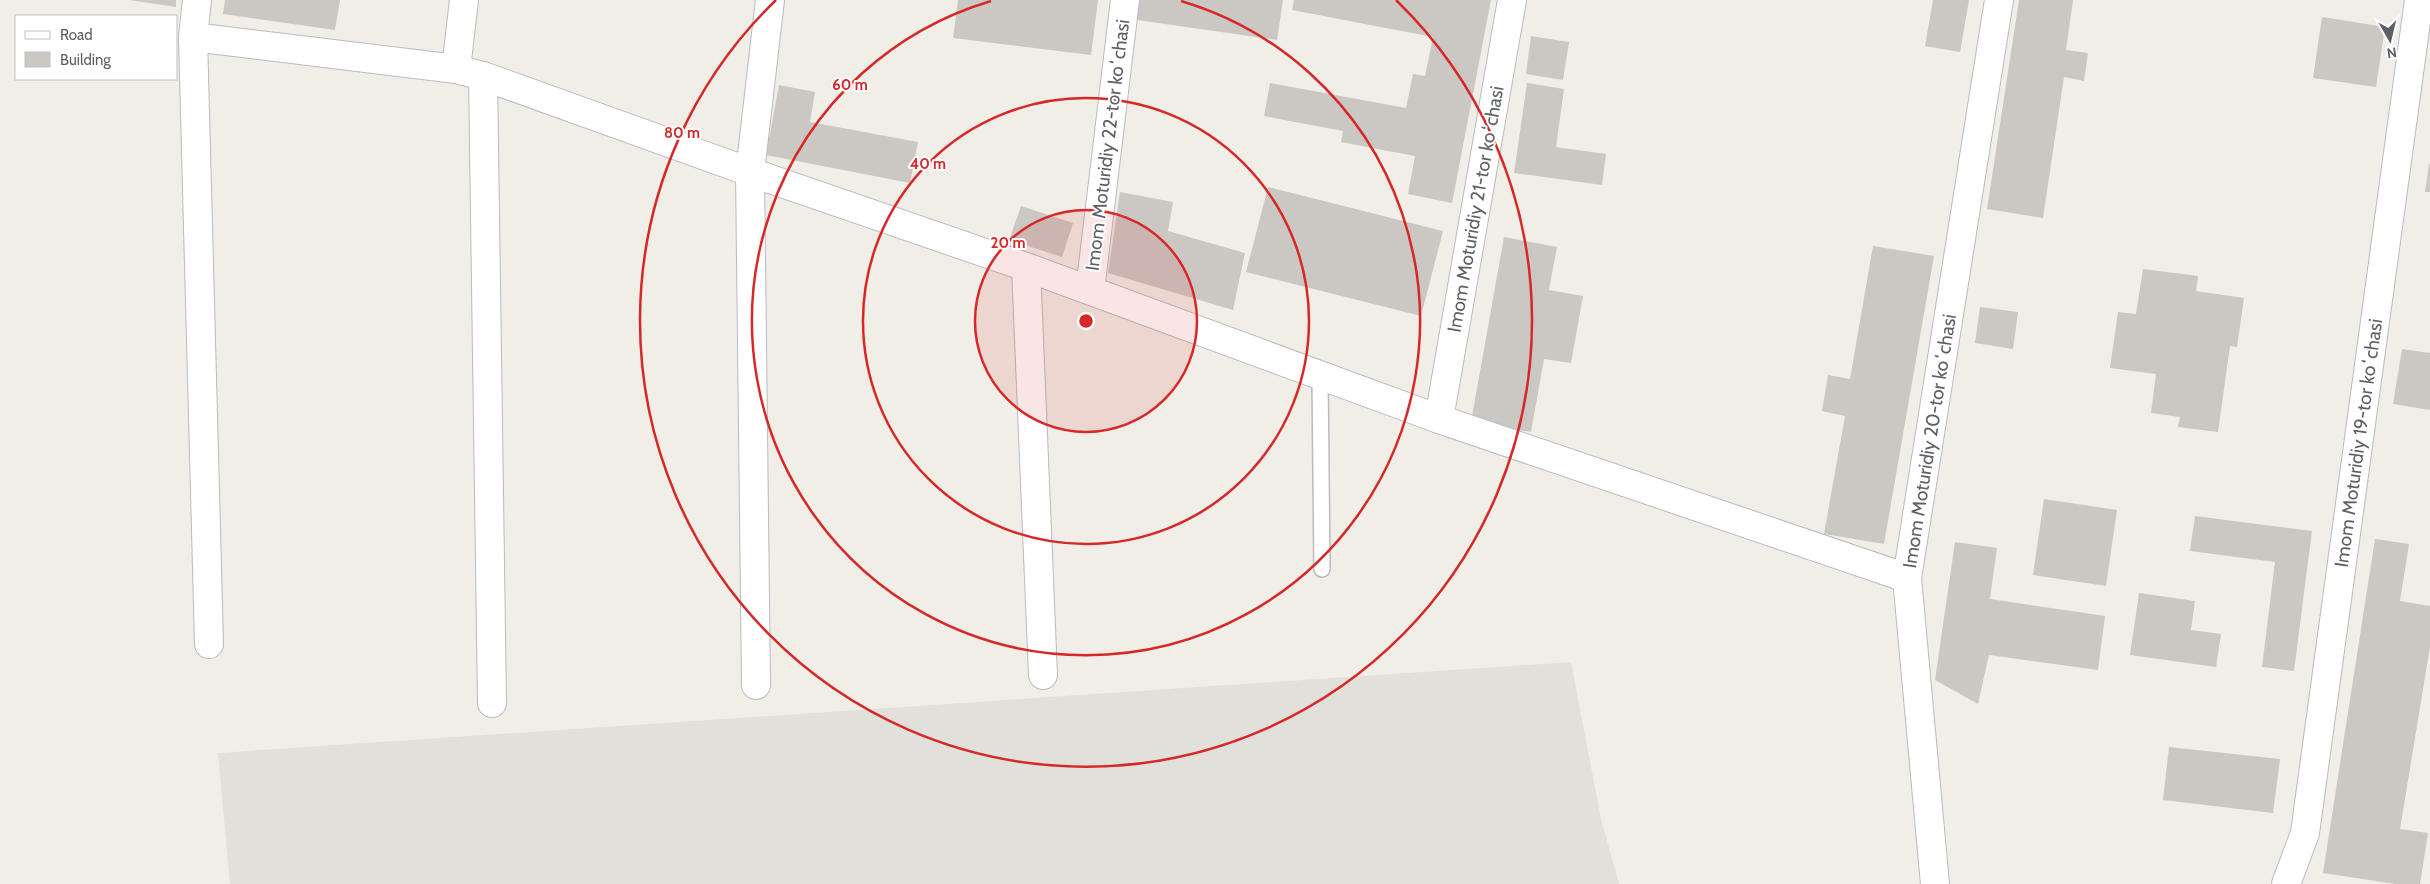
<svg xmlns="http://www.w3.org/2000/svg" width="2430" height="884" viewBox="0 0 2430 884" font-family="Cabin,sans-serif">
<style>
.industrial{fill:#e1e0da}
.building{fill:#cbc8c3}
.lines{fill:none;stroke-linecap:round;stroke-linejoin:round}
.lane-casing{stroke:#b8bbc0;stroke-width:18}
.street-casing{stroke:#b8bbc0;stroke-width:30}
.lane{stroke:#fff;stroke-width:15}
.street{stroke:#fff;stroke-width:28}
.ring{fill:none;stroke:#d62828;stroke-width:2.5}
.labels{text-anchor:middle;stroke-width:4;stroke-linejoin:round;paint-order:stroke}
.street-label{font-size:19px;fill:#5d6166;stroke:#fff}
.centre{fill:#d62828;stroke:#fff;stroke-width:2.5}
.ring-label{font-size:15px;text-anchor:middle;font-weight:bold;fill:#d62828;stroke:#fff;stroke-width:4;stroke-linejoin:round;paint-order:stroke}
</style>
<rect width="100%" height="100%" fill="#f0eee6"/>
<path class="industrial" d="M1571,662L1601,819L1619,884H230L218,753Z"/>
<path class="building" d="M129,0H176V7Z
M225,0H340L335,30L223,14Z
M958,0H1098L1091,55L953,38Z
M1140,0H1283L1277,40L1137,20Z
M1294,0H1491L1452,203L1408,194L1415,156L1341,142L1343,131L1264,116L1270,83L1406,108L1413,74L1425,76L1433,37L1292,10Z
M1933,0H1969L1960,52L1925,46Z
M2019,0H2073L2066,50L2088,53L2084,81L2064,77L2043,218L1987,209Z
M2322,17L2385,27L2376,87L2313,78Z
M1531,36L1569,42L1563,80L1526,74Z
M1527,83L1564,89L1556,147L1606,154L1602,185L1514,173Z
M779,85L815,92L810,122L918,142L910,183L766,155Z
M2429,164H2430V192H2425Z
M1268,187L1443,231L1421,316L1246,272Z
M1120,192L1173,202L1168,231L1245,253L1233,310L1108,273Z
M1021,206L1073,223L1062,257L1009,240Z
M1504,237L1557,247L1549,290L1583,296L1571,363L1544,359L1531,432L1471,422Z
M1873,246L1934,256L1884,544L1824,534L1845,416L1822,411L1828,375L1850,379Z
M2143,269L2198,276L2196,291L2244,298L2237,347L2230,346L2218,432L2178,427L2180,417L2151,413L2156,374L2110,368L2118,312L2136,314Z
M1980,307L2018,312L2013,349L1975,343Z
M2402,349L2430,353V410L2393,404Z
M2044,499L2117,510L2106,586L2033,575Z
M2195,516L2312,531L2294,671L2262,667L2275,562L2190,551Z
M2375,539L2409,544L2400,601L2430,606V647L2400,829L2428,833L2420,884H2395L2323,873Z
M1955,542L1997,548L1990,599L2105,616L2098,670L1989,655L1978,704L1935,680Z
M2139,593L2195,601L2191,630L2221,634L2216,667L2130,655Z
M2169,747L2280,759L2273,813L2163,800Z"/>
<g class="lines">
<defs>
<path id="lane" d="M1320,376L1322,569"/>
<path id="street" d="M197,0L193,37L209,644
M193,37L456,69L483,76L750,172L1026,267L1439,419L1907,578
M456,69L464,0
M483,76L492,703
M1026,267L1043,675
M1090,290L1125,0
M1439,419L1512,0
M756,685L750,172L770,0
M1935,884L1907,578L1999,0
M2286,884L2305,833L2419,0"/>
</defs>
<use href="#lane" class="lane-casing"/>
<use href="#street" class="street-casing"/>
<use href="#lane" class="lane"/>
<use href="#street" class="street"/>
</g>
<circle cx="1086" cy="321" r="111" fill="#d62828" fill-opacity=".12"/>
<g class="ring">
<circle cx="1086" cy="321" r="111"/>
<circle cx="1086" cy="321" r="223"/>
<path d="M1181 1A334 334 0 1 1 991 1"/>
<path d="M1396 0A446 446 0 1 1 776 0"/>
</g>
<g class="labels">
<g class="street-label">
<text transform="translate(1107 145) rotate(-83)" y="7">Imom Moturidiy 22-tor koʻchasi</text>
<text transform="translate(1475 209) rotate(-80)" y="7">Imom Moturidiy 21-tor koʻchasi</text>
<text transform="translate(1929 441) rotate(-81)" y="7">Imom Moturidiy 20-tor koʻchasi</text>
<text transform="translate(2358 443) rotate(-82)" y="7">Imom Moturidiy 19-tor koʻchasi</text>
</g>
</g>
<circle cx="1086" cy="321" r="8" class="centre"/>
<g class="ring-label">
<text x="850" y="90">60 m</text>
<text x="682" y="138">80 m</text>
<text x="928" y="169">40 m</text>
<text x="1008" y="248">20 m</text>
</g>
<rect x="15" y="15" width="162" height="65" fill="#ffffff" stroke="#bec0c2"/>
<rect x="25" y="31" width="25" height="8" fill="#ffffff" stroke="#bec0c2"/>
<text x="60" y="40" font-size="15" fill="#5d6166">Road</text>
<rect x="25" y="52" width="25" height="15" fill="#cbc8c3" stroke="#bec0c2"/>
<text x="60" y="65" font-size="15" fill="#5d6166">Building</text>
<g transform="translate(2390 40) rotate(172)" stroke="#ffffff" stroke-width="4" paint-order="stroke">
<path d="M0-4L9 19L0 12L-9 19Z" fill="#5d6166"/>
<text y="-8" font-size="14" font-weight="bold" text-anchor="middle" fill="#5d6166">N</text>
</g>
</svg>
